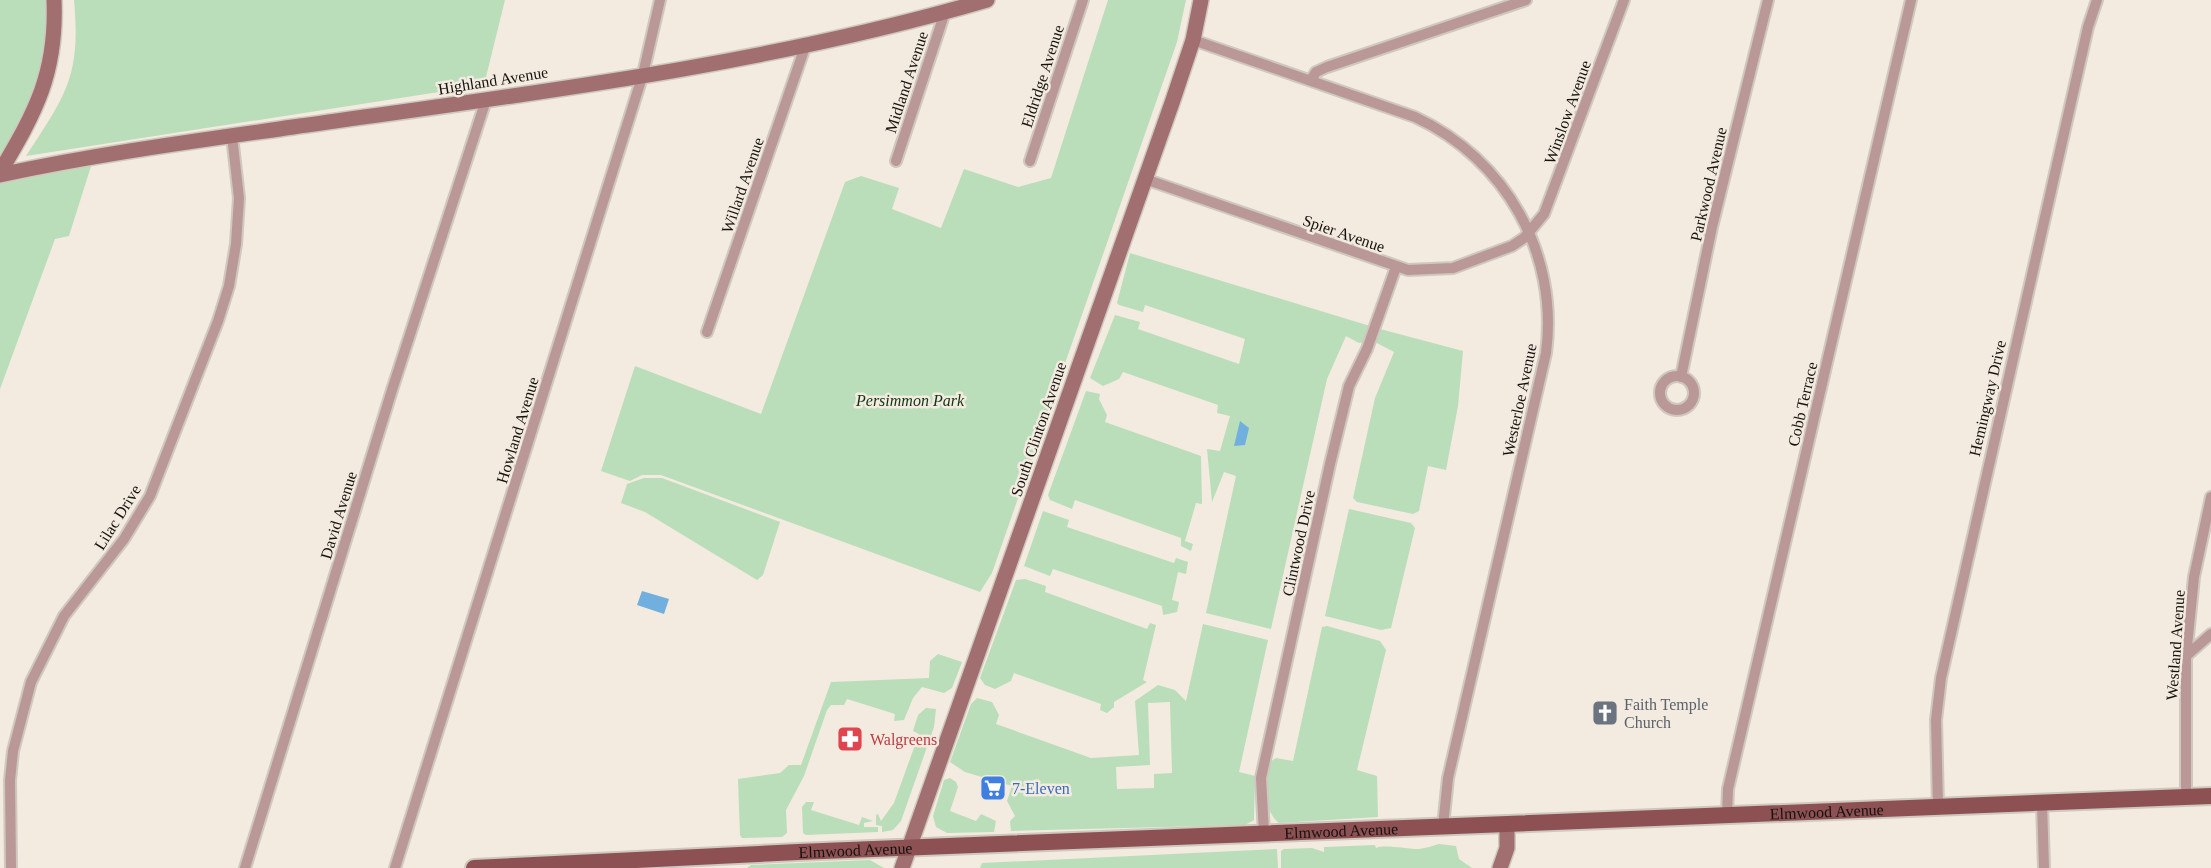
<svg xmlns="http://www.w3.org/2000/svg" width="2211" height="868" viewBox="0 0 2211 868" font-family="'Times New Roman',serif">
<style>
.green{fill:#b9deb9;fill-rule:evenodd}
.water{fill:#71b0de}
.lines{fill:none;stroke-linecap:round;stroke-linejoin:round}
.street-casing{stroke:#cfc8be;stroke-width:14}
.secondary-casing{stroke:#cfc8be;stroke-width:18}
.primary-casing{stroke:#cfc8be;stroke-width:20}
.street{stroke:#bb9898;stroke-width:10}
.secondary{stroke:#a16f6f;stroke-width:15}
.primary{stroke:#8d5153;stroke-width:16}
.labels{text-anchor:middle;stroke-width:5;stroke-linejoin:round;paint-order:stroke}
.street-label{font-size:16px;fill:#15120e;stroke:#f3ebe0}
.park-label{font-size:16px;font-style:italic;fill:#0f3513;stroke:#f3ebe0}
.worship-label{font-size:16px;fill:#5b616d;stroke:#f3ebe0;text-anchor:start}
.health-label{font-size:16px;fill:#be3a42;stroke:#f3ebe0;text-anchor:start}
.shop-label{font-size:16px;fill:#366cbe;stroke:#f3ebe0;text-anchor:start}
</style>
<rect width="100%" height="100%" fill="#f3ebe0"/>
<path class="green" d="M0,0H48C51,69 31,103 0,161Z
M74,0H505L484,85L26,156C66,95 81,76 74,0Z
M1108,0H1186L1177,42L992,573L980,592L661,475H642L630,481L601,471L635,366L761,414L845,182L861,176L899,188L892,209L941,228L964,169L1018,187L1051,178Z
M92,163L69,236L55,239L0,389V183Z
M1130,253L1370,326L1364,342L1359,343L1346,336L1327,379L1271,629L1206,613L1236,476L1224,472L1212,502L1207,449L1220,451L1230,416L1217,413L1218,405L1123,372L1119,379L1103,386L1090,378L1115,315L1140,322L1138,329L1239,364L1245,339L1145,305L1143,312L1119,305L1117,303Z
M1380,329L1463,351L1458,406L1446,470L1428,466L1419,511L1413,514L1357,502L1353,498L1375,398L1394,352L1375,342Z
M1086,391L1100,394L1099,399L1107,415L1105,422L1201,456L1202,504L1196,503L1185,541L1193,544L1191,551L1181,546V538L1075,500L1072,509L1050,500L1048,495Z
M644,478H662L780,522L763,575L757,580L645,512L621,503L627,484Z
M1349,509L1411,523L1415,528L1391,628L1381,630L1325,616Z
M1043,511L1069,520L1067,527L1174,563L1176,558L1188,562L1186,574L1178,572L1172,600L1179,602L1177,612L1163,615L1162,606L1053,569L1050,576L1024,566Z
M1025,579L1046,586L1045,592L1147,629L1150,623L1156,625L1143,680L1147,682L1114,702V707L1107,713L1100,710L1101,704L1014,673L1011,681L995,689L985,685L980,678L1016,580Z
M1203,624L1268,640L1239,772L1255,776L1254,820L1245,825L1011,831L1010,821L1015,816L1007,801L1012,786L965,772L950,762L971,704L977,698L992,702L999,715L996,724L1091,758L1139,755L1135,701L1158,685L1175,690L1186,701ZM1170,702L1172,773L1154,774V788L1117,789L1116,767L1150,765L1148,703Z
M1327,626L1380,641L1386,650L1357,770L1377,776L1378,817L1279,823C1263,811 1264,782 1267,764L1276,758L1293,761L1322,627Z
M938,654L962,662L952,688L944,693L922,687L913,698L904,720L894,721L895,714L847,699L844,705H831L827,710L804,776L786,810L787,833L782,837L742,838L740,835L738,779L780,773L789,765H801L831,682L929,678L930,661Z
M926,708L936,709L934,727L901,821L893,830L882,832V826L876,825V815L878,814L881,821L894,803L919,734L913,731L918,715Z
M950,778L956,782L958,787L950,811L976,821L981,814L996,821L994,832L947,833L936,827L933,816L944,780Z
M806,802H814L811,810L859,825L862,817L873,821L864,823V827H878V832L806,835L803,833L802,807Z
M1439,844L1456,846L1459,859L1472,868H1281V851L1284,849L1312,848L1324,852V847L1375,845L1376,848C1383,844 1408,849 1419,849C1426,848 1432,846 1439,844Z
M1277,849L1278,868H980L982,863Z
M870,860L884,868H747L751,865Z"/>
<path class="water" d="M1240,421L1249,428L1245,445L1234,446Z
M642,591L669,599L664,614L637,605Z"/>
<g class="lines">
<defs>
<path id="street" d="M1193,40L1415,117C1506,159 1559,254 1546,353L1448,778L1443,826
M1311,80L1316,72L1327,67L1526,0
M896,161L945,12
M1030,161L1083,0
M1145,179L1408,270L1453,268L1512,246L1524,238L1544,214L1624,0
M707,332L805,47
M1660 393a17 17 0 1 1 34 0a17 17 0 1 1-34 0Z
M1681,377L1712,227L1768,0
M2186,656L2211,634
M2186,797V656L2194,577L2211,497
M2042,803L2044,868
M1938,807L1936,720L1941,678L2088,27L2097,0
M1727,815L1728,789L1911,0
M1264,833L1261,778L1330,464L1349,386L1367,349L1396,267
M11,868L10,780L13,751L31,682L64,616L124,539L150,496L218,321L229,286L236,244L239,198L232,136
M245,868L392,390L486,100
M395,868L643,74L660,0"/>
<path id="secondary" d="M0,172C36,111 57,73 54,0
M0,175C97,154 195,141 293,127C526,94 761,66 987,0
M902,868L1173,100L1193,40L1201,0
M1500,868L1507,848V824"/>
<g id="primary">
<path id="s1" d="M474,868L798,852L2211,796"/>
</g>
</defs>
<use href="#street" class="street-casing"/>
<use href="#secondary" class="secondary-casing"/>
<use href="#primary" class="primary-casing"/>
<use href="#street" class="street"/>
<use href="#secondary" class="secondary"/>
<use href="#primary" class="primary"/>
</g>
<defs>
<symbol id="church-square" viewBox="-11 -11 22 22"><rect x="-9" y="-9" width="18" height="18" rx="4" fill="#6b7280" stroke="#f3ebe0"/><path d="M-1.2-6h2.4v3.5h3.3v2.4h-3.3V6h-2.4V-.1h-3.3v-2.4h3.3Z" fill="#fff"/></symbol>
<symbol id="pharmacy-square" viewBox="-11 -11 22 22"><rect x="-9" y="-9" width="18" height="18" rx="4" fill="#e0444e" stroke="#f3ebe0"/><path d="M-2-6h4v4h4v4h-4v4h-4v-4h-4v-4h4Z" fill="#fff"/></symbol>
<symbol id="supermarket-square" viewBox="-11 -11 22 22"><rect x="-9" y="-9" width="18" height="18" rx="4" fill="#3f7fe0" stroke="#f3ebe0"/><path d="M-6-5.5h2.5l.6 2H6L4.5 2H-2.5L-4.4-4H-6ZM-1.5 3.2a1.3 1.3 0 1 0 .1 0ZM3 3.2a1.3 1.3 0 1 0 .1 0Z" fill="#fff"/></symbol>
</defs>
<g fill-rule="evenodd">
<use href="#church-square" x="1590" y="698" width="30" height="30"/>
<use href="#pharmacy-square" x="835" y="724" width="30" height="30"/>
<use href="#supermarket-square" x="978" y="773" width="30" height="30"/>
</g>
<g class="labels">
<g class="street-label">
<text transform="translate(1042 76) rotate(-72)" y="6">Eldridge Avenue</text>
<text transform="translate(493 80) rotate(-9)" y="6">Highland Avenue</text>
<text transform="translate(906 82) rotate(-72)" y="6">Midland Avenue</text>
<text transform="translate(1567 112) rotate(-70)" y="6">Winslow Avenue</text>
<text transform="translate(1708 184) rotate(-77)" y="6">Parkwood Avenue</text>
<text transform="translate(742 185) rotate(-71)" y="6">Willard Avenue</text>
<text transform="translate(1344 233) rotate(19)" y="6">Spier Avenue</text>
<text transform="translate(1987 398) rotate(-77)" y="6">Hemingway Drive</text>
<text transform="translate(1519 400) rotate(-78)" y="6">Westerloe Avenue</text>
<text transform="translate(1802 404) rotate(-77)" y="6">Cobb Terrace</text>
<text transform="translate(1038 429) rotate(-71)" y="6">South Clinton Avenue</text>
<text transform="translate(517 430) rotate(-73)" y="6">Howland Avenue</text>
<text transform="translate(338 515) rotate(-73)" y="6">David Avenue</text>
<text transform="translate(117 517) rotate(-58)" y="6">Lilac Drive</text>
<text transform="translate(1298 543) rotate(-78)" y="6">Clintwood Drive</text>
<text transform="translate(2175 645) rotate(-86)" y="6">Westland Avenue</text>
<text dy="6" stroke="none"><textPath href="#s1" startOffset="1354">Elmwood Avenue</textPath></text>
<text dy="6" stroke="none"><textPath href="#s1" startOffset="868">Elmwood Avenue</textPath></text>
<text dy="6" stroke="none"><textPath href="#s1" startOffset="382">Elmwood Avenue</textPath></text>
</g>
<g class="park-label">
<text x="910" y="406">Persimmon Park</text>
</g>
<g class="worship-label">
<text x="1624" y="710">Faith Temple<tspan x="1624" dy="18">Church</tspan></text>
</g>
<g class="health-label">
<text x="870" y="745">Walgreens</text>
</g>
<g class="shop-label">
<text x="1012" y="794">7-Eleven</text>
</g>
</g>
</svg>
